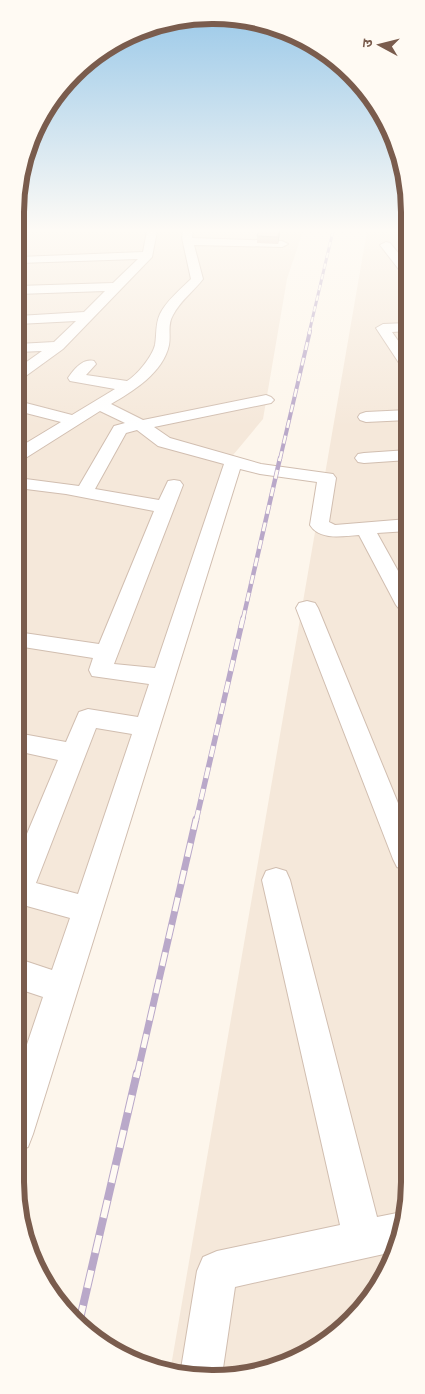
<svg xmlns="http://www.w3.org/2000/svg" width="425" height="1394" viewBox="0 0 425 1394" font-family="'PT Sans Narrow','Noto Sans Devanagari',sans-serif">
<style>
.residential{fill:#f5e8da}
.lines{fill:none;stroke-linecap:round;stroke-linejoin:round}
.minor-casing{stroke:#d1beb0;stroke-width:2}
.minor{fill:#fff;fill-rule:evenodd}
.rail-far5-casing{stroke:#b9a8c9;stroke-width:3}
.rail-far4-casing{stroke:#b9a8c9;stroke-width:4}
.rail-far3-casing{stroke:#b9a8c9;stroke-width:4.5}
.rail-far2-casing{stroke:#b9a8c9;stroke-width:5.5}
.rail-far1-casing{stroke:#b9a8c9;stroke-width:7}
.rail-casing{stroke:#b9a8c9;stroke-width:8}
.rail-far5{stroke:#fffaf3;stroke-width:2;stroke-dasharray:5.5;stroke-linecap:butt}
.rail-far4{stroke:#fffaf3;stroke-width:2.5;stroke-dasharray:8;stroke-linecap:butt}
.rail-far3{stroke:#fffaf3;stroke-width:3;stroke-dasharray:9;stroke-linecap:butt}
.rail-far2{stroke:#fffaf3;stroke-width:4;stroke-dasharray:11;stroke-linecap:butt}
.rail-far1{stroke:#fffaf3;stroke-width:5;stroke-dasharray:14;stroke-linecap:butt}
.rail{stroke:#fffaf3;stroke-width:6;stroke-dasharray:18;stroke-linecap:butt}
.wall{fill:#d1b7a8}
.shaded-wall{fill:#aa9588}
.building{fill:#f3d5c3;stroke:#aa9588}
.rim{fill:none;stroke:#7a5c4d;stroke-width:6}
</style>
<rect width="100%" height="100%" fill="#fdf6ec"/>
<path class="residential" d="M19,231H303L287,279L263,419L224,466L15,1122Z
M367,231H408L406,1220L377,1291L322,1346L263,1372L187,1377L170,1372Z"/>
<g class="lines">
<defs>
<path id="minor" d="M147,231H157L152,257L63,349L23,378L18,379V368L42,351L18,352V344L54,342L76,321L18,324V316L84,312L105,291L18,294V286L113,283L138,259L19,263V257L143,252Z
M183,231H193L192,238L282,241L288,244L282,247L194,245L203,279C194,291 180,301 173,315C167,325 171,334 169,345C163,373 133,391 111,404L143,420L266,395L271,397L274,400L271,403L154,427L170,438L261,464L333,474L336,478L329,522L335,525L408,519V531L377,533L407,587V612L400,610L396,605L359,535C343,536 320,541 310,525L317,482L260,474L240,469L33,1134L28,1147L15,1152V1080L43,997L16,988V958L52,970L70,918L16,903V860L58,760L17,751V733L66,742L79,712L88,709L138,717L149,684L92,676L89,670L93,658L17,646V632L99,644L154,511L66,494L18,488V478L79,486L114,426L125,423L100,411L24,459L18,460V448L61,422L18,411V401L72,415L115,389L70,381L68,378C74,369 83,358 94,361L96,364L86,375L127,381C137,375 152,357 155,345C157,334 155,325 160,314C166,301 181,289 191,279L182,238ZM137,430L158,446L224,464L155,668L114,664L183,485L180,481L174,480L168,481L159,500L95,489L126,433ZM96,728L132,734L78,894L36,883Z
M386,242L390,243L408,265V277L404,276L380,245Z
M408,323V331L392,332L408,355V370L403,369L376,328L383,324Z
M408,410V420L366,422L360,420L358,417L360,414L366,412Z
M408,450V460L364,463L358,462L355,458L358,454L364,453Z
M307,601L315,603L318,608L407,825V871L397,867L393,859L296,608L299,603Z
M276,868L286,871L290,880L377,1217L402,1212L406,1213V1220L393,1252L235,1287L222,1375L187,1377L180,1375L197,1271L203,1257L217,1251L340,1225L262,880L266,871Z"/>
</defs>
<use href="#minor" class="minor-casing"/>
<use href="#minor" class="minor"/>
<defs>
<path id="rail-far5" d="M309,333L333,231"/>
<path id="rail-far4" d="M280,459L310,331"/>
<path id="rail-far3" d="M243,619L280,458"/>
<path id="rail-far2" d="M196,821L243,618"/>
<path id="rail-far1" d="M137,1075L196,819"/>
<path id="rail" d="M79,1323L137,1073"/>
</defs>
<use href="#rail-far5" class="rail-far5-casing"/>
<use href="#rail-far4" class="rail-far4-casing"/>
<use href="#rail-far3" class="rail-far3-casing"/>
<use href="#rail-far2" class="rail-far2-casing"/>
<use href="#rail-far1" class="rail-far1-casing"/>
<use href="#rail" class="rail-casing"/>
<use href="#rail-far5" class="rail-far5"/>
<use href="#rail-far4" class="rail-far4"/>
<use href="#rail-far3" class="rail-far3"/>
<use href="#rail-far2" class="rail-far2"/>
<use href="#rail-far1" class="rail-far1"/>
<use href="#rail" class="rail"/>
</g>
<path class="wall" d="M280,234L278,244L257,243V236Z"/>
<path class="shaded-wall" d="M279,231H280V234L278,244V237Z"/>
<path class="building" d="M259,231H279L278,237L257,236Z"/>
<linearGradient id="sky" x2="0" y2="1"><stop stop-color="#97c7e8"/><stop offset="0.54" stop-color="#fefbf6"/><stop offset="1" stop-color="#fefbf6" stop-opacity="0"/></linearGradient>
<rect width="425" height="427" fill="url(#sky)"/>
<path d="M0 0H425V1394H0ZM212 24H213A188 188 0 0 1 401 212V1182A188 188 0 0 1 213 1370H212A188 188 0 0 1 24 1182V212A188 188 0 0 1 212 24Z" fill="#fffaf3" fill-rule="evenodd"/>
<path class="rim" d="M212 24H213A188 188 0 0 1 401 212V1182A188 188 0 0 1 213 1370H212A188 188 0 0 1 24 1182V212A188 188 0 0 1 212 24Z"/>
<g transform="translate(380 45) rotate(277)" stroke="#fffaf3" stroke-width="4" paint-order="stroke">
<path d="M0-4L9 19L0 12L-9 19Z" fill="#7a5c4d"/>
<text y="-8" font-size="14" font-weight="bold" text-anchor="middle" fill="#7a5c4d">उ</text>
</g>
</svg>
